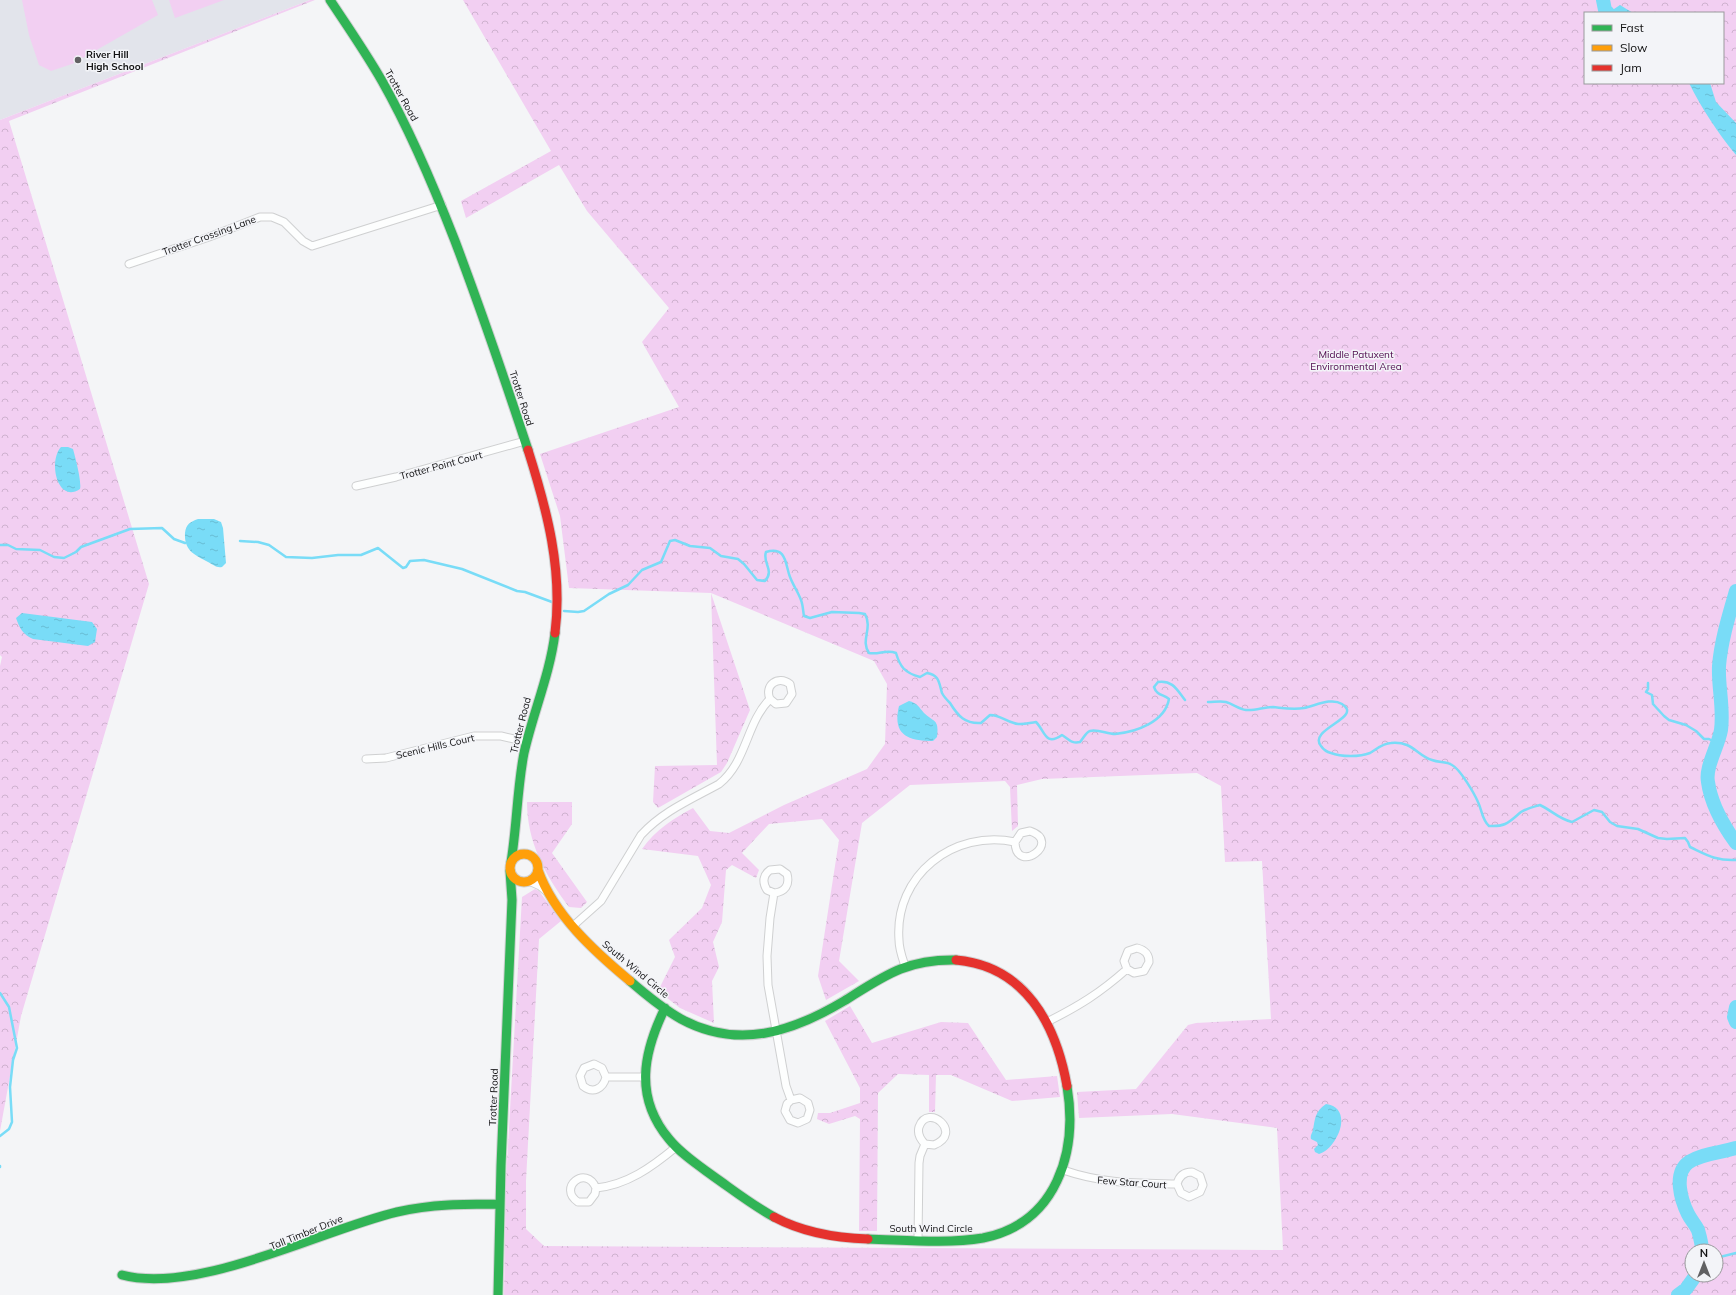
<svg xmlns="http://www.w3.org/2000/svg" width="1736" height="1295" viewBox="0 0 1736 1295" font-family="Mulish,sans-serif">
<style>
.built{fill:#e2e4eb}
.green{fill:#f2cff2}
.park{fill:url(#park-crowns);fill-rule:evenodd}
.water{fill:url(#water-ripples)}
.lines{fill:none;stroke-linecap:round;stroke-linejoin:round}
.stream{stroke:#79dcf7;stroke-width:2.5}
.river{stroke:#79dcf7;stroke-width:14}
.street-casing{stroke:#cfd0d1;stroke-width:9}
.fast-casing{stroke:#cfd0d1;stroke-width:11}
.slow-casing{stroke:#cfd0d1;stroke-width:11}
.jam-casing{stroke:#cfd0d1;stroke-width:11}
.street{stroke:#fdfefe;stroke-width:7}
.fast{stroke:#30b455;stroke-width:9}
.slow{stroke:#ff9f0a;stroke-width:9}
.jam{stroke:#e5322d;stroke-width:9}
.poi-dot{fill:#616163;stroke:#f3f4f8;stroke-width:1.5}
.labels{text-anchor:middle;stroke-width:3;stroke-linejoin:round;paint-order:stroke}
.poi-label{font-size:10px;font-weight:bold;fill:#121213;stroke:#f3f4f8;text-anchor:start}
.street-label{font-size:10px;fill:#121213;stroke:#f3f4f8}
.park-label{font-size:10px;fill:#4b054a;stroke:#f3f4f8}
</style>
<defs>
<pattern id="park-crowns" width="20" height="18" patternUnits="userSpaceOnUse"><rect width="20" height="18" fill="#f2cff2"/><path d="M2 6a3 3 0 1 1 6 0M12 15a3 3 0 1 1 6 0" fill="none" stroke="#ceb1cf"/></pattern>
<pattern id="water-ripples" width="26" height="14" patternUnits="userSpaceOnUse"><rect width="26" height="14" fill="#79dcf7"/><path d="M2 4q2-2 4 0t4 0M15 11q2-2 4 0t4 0" fill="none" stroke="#68bcd3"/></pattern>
</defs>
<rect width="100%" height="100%" fill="#f4f5f7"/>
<path class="built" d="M0,0H310L0,120Z"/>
<path class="green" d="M22,0H152L158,15L72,64L51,71L39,65L29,35Z
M169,0H224L175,18Z"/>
<path class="park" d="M310,0H315L9,121L149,584L21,1016L0,1131V666L2,657L0,655V120Z
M463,0H1736V1295H504L506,1181L522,897L535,889L539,891L561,921L539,939L526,1181V1229L544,1246L1283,1250L1277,1128L1172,1114L1079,1118L1077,1092L1136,1089L1188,1025L1196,1023L1271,1019L1262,861L1225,862L1221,786L1197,773L1042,779L1017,785L1018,826L1012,831L1010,787L1005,781L910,785L862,823L839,961L859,981L826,1000L818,976L839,840L822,819L769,824L742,853L759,870L756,878L732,865L726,870L722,922L713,942L719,967L712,981L714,1023L680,1008L658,991L675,957L669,940L702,908L711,885L698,856L642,849C656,829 673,819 693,808L710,831L729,833L784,805L867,769L885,744L887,684L874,661L711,593L750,710L727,763L721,772L658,808L653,802L655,766L717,765L711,593L569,588L560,516L540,454L679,407L642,342L669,308L587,211L559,165L466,218L461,201L551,151ZM1585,13H1723V83H1585ZM1692,1251H1716V1275H1692Z
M527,802H572V824L552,853L587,902L581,908L569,907C545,875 527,842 527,802Z
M850,1006L872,1043L941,1022L968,1023L1006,1080L1057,1076L1060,1097L1012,1101L951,1075H936L935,1112H929V1075L898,1074L878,1093L877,1231H859L860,1119L855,1116L829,1124L817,1119L818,1113H830L860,1103V1088L825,1021Z"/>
<path class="water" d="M1620,5L1633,13H1608Z
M1689,83H1710L1716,102L1736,123V155C1718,133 1702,109 1689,83Z
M61,447H68L73,449C75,456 82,482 80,489C57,504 48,461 61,447Z
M198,519H214L221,522L223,528L226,563L222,567C216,568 214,565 208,562C195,555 184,551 185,533C186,524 190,522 198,519Z
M22,613L92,622L97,629L95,642L88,646L33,639C23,635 19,627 16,618Z
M909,701C917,703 919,707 924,713C935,723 939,719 937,737L933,741C908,741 892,735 899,706Z
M1326,1104C1355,1108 1337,1149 1319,1154L1315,1152L1314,1149L1318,1145L1317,1142L1311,1139C1310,1135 1312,1134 1313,1130C1315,1119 1315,1111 1326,1104Z"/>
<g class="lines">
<path class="stream" d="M240,541L258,542L269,545L286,557L312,558L338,555H361L378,548L403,568L406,567L410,561L424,560L462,569L517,591L525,592L552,602
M0,545H8L16,549L40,550L54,557L64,558L76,552L81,547L130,529L162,528L174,539L185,543
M564,611L578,612L584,611L609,594L628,585L642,570L661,562L670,541L675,540L690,546L710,548L721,556L738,559L744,564L757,580L765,581C775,570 762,563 766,552C787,546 785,564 790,577C793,585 798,592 801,600C803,605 803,611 804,616L810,618L832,612L859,613L865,614C873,629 860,640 869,653C879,655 886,649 896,653C900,667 905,673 920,677L927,673C940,675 939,684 942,693C944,697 947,700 950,703C958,716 965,724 981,723L990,715C1000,715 1005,721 1014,723C1021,726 1028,723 1036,722C1045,731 1045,747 1062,735C1069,739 1071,744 1080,742C1083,739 1086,732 1090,731C1098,729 1107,734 1115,734C1136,732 1165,722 1169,699C1163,694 1157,696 1154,687L1158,682C1173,680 1177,690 1185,700
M1648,683V689L1646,692L1652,695L1653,704L1664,716L1669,720L1686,725L1696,731L1704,739H1709L1718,744
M1208,702C1214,702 1221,701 1226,702C1233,704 1239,709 1246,710C1255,711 1264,707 1273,707C1283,708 1293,710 1304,708C1315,706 1331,697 1342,704C1364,718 1307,729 1321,746C1323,749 1327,752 1331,753C1341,757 1360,757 1370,753C1377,749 1383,743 1391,743C1413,741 1416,755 1432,760C1439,763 1446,761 1452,765C1460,769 1474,793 1478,802C1482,810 1482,820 1489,826C1506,827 1509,822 1521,812C1527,808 1533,807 1540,805C1551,810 1559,819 1572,822L1594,810L1602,812L1610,822L1617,826L1638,829L1658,838L1667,839L1685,838L1688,842L1690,847C1707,855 1716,861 1736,860
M0,993L9,1007L17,1048L13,1060L10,1087L12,1122L9,1129L0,1136
M0,1166V1167
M1716,1258L1736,1253"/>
<path class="river" d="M1603,0L1605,10L1608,13
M1736,591C1729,615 1721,641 1719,666C1718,687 1724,708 1721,730C1718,747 1705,767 1708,782C1711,804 1723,825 1736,843
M1736,1007L1734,1017L1736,1022
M1702,1251C1702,1243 1700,1237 1698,1230C1695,1224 1691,1220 1688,1214C1681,1200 1673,1173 1689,1162C1703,1153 1720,1153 1736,1148
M1678,1295L1686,1289L1696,1275"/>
<defs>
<path id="street" d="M129,264L209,237L260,217H272L284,222L303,241L312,246L442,205
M356,486L396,477L525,441
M366,759L386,758L474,736H501L527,742
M529,881L540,886L546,891
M774,893C785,892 790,885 787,874L780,869L770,870C763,875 762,882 767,890L774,893L770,918L767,956L768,985L786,1086L791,1100L800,1098L808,1103L810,1110L807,1119L798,1123L790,1120L785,1111L787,1104L791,1100
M573,926L601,901L641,835C663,811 692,799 719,784C747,762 746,723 770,699C764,685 778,675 790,684L792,694L786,703L776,704L770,699
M905,966C902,957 899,949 899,940C894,875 954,829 1015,842L1021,833L1030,831C1063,842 1016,876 1015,842
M1047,1022C1079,1006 1100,993 1127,969L1134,973L1144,971L1149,962C1149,954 1145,950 1137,948L1128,951L1124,961L1127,969
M606,1077L602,1068L594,1064L584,1068L580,1076L583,1086C593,1094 603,1089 606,1077H645
M1063,1170C1104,1184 1135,1183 1177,1184C1179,1176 1184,1172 1192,1172L1200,1176L1203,1185L1200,1192L1189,1197L1181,1193L1177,1184
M596,1188C586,1164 557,1188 578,1202H589L595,1194L596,1188C627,1185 652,1167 676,1147
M918,1240L919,1163L920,1156L925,1144C920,1139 917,1134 919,1127C928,1102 964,1133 934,1145L925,1144"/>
<path id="fast" d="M330,0C348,27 366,53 382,81C411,132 434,187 455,241C481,310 505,380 528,450
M511,862C517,826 517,789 524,753C533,713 550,674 555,633
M630,981C645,994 663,1009 681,1019C738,1050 792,1032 844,1001C884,976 906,959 956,960
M665,1008C643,1053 634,1097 669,1139C681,1154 698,1165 713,1176C733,1190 752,1205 774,1217
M868,1239C905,1240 947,1244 983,1238C1057,1223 1078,1152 1067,1086
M122,1275C198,1295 321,1230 397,1212C431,1204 466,1204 500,1204
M498,1295L501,1166L512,900L510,871"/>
<path id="slow" d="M510 868a14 14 0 1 1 28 0a14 14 0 1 1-28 0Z
M538,870C554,915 594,951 630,981"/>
<path id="jam" d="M528,450C547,510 563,570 555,633
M956,960C1025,966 1056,1024 1067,1086
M774,1217C804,1233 835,1238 868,1239"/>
</defs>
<use href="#street" class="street-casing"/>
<use href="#fast" class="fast-casing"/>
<use href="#slow" class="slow-casing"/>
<use href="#jam" class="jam-casing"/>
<use href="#street" class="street"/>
<use href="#fast" class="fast"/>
<use href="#slow" class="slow"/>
<use href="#jam" class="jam"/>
</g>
<circle class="poi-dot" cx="78" cy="60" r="4"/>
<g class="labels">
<g class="poi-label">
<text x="86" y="58">River Hill<tspan x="86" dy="12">High School</tspan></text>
</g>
<g class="street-label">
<text transform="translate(402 95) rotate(61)" y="4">Trotter Road</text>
<text transform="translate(209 235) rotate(-20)" y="4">Trotter Crossing Lane</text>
<text transform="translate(522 398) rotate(72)" y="4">Trotter Road</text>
<text transform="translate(441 465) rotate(-15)" y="4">Trotter Point Court</text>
<text transform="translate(520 725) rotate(-76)" y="4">Trotter Road</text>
<text transform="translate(435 746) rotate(-13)" y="4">Scenic Hills Court</text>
<text transform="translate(636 969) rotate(40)" y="4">South Wind Circle</text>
<text transform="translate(493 1097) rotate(-88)" y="4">Trotter Road</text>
<text transform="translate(1132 1182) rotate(4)" y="4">Few Star Court</text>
<text x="931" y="1232">South Wind Circle</text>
<text transform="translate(306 1232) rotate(-22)" y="4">Tall Timber Drive</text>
</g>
<g class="park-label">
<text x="1356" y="358">Middle Patuxent<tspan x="1356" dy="12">Environmental Area</tspan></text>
</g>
</g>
<rect x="1584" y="12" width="140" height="72" fill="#f3f4f8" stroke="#999a9c"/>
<rect x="1592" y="25" width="20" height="6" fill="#30b455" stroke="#999a9c"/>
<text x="1620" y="32" font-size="12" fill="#121213">Fast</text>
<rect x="1592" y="45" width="20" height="6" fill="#ff9f0a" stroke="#999a9c"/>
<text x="1620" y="52" font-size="12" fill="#121213">Slow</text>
<rect x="1592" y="65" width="20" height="6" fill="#e5322d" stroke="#999a9c"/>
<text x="1620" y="72" font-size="12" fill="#121213">Jam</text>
<g transform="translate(1704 1263)"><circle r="19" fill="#f3f4f8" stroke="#999a9c"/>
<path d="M0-3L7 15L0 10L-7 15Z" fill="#616163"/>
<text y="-6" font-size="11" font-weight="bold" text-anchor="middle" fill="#121213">N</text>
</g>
</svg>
